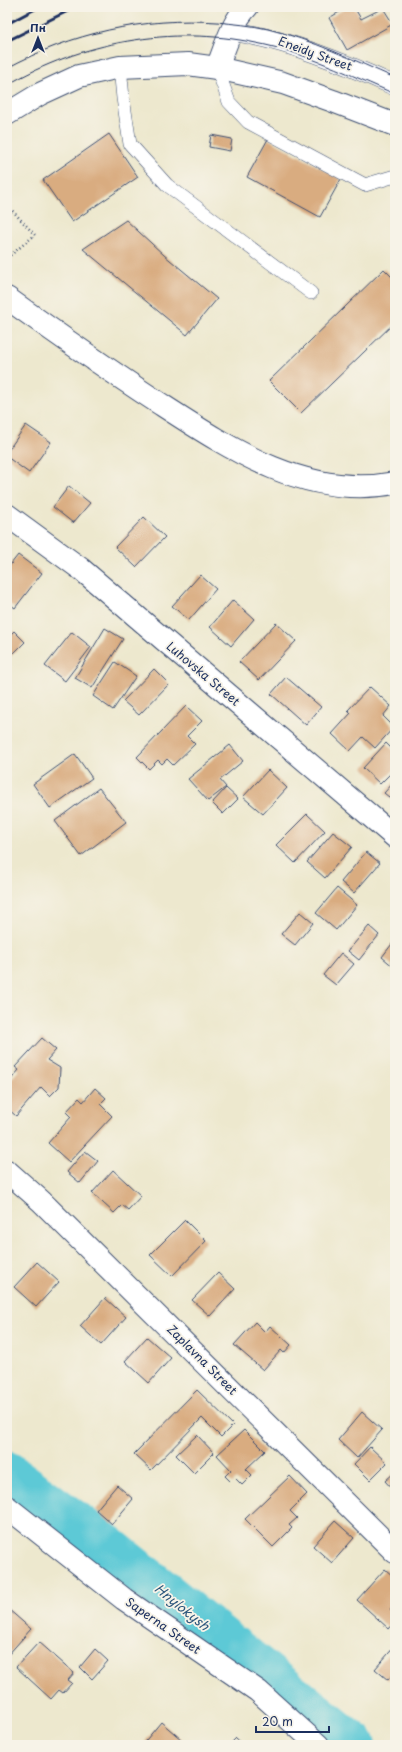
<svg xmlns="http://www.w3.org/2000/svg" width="402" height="1752" viewBox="0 0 402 1752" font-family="'Playpen Sans',sans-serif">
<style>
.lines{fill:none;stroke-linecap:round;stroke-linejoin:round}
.river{stroke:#5dc9d6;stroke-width:44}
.building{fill:#d9ac80}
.service-casing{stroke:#3a4b6f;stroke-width:14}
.pedestrian-casing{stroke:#3a4b6f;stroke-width:20}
.minor-casing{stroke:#3a4b6f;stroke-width:24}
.tertiary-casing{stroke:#3a4b6f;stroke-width:24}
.secondary-casing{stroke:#3a4b6f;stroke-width:24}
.path{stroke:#3a4b6f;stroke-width:2.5;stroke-dasharray:1 3;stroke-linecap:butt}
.service{stroke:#fff;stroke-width:13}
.pedestrian{stroke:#fff;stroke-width:19}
.minor{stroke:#fff;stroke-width:22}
.tertiary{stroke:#fff;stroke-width:22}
.secondary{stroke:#fff;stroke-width:22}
.tram{stroke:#1b2f5e;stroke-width:1}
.rail{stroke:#1b2f5e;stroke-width:3}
.labels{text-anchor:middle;stroke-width:3.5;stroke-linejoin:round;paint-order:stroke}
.street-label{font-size:12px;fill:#1b2f5e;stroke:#f7f3e8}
.water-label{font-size:13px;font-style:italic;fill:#2c567c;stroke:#f7f3e8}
</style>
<rect width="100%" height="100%" fill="#f7f3e8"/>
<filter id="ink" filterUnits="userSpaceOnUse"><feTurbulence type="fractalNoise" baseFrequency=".025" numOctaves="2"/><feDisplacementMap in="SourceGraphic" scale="8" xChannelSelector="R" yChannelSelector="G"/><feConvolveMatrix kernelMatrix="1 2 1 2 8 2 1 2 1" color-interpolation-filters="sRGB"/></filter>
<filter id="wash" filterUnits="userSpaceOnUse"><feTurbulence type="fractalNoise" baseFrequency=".012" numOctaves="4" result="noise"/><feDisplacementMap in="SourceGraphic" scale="16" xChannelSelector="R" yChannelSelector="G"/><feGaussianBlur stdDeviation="0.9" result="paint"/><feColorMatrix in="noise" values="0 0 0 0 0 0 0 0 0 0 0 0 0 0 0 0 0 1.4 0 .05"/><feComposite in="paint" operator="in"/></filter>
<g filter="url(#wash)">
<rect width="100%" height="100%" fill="#ede8ce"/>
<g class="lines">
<path class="river" d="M7,1473L105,1545L354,1745"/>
</g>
<g id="blocks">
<path class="building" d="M348,7H354L361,19L383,8L393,24L347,50L329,18Z
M109,134L138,177L72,222L43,180Z
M211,135L232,139L230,151L209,147Z
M268,139L341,179L320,217L247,177Z
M126,220L164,255L217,299L187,335L83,249Z
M384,269L395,280V322L301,413L269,381Z
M26,425L51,442L29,473L7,457V452Z
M69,486L90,503L73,523L53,507Z
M144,517L165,537L136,567L115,547Z
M18,555L42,573L15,608L7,602V569Z
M200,575L216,589L189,620L172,606Z
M233,600L254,619L231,646L210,627Z
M276,623L296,641L259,680L239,662Z
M105,628L123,639L92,688L75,678Z
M14,631L25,642L10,657L7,655V638Z
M72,632L91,647L65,681L45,666Z
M115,662L136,676L113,710L93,696Z
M154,669L169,684L139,715L123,701Z
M286,677L321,707L306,725L271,694Z
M370,687L391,706L383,716L394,727L375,748L363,737L350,751L332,734L351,713L348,710Z
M186,706L202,721L187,736L195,744L173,765L167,759L162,764L158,760L149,769L137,757Z
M386,743L395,752V769L380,784L363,768Z
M230,745L243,761L220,780L226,787L208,801L188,779Z
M75,754L92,778L50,808L33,784Z
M268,770L287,788L263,814L243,797Z
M395,781V802L384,793Z
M99,788L126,822L81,856L55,821Z
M226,788L238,799L223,814L212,803Z
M307,814L325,831L295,863L276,845Z
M333,832L352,847L325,878L307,862Z
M366,852L380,863L354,893L341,882Z
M337,888L357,905L336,930L316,913Z
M300,912L313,923L295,945L281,934Z
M369,926L379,935L359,960L348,951Z
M395,940V968L382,957Z
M341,953L354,964L336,985L323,975Z
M42,1038L56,1050L47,1060L60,1068L59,1087L50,1096L41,1087L16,1116L7,1108V1084L19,1070L15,1067Z
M95,1088L106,1098L100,1104L112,1116L69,1162L48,1143L71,1117L66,1112L79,1098L83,1102Z
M85,1151L98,1161L80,1183L67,1172Z
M113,1170L141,1196L128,1210L122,1205L114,1213L92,1193Z
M185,1220L206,1241L172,1276L150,1255Z
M37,1262L59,1282L36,1307L14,1287Z
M218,1273L235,1289L210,1316L192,1300Z
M105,1298L126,1317L101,1345L80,1326Z
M255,1322L265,1332L270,1326L291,1345L284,1353L281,1350L263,1370L234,1345Z
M147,1337L171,1358L149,1383L125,1361Z
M197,1390L233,1425L221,1437L202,1418L151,1470L134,1454Z
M362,1412L382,1430L357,1458L338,1440Z
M244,1430L265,1451L246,1469L252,1475L242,1485L236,1479L232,1483L225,1476L231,1470L217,1455Z
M197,1435L214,1453L194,1473L176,1455Z
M370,1447L387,1463L370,1480L354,1464Z
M395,1472V1492L385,1481Z
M290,1476L307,1494L290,1511L297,1518L289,1525L292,1528L273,1547L245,1519Z
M117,1485L133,1499L112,1524L96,1510Z
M335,1521L354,1538L332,1563L313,1546Z
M385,1569L395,1578V1605L390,1610L395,1615V1622L389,1629L357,1600Z
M7,1608L31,1629L7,1656Z
M39,1642L74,1673L68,1680L72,1683L63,1693L59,1690L51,1699L16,1667Z
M395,1646V1672L388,1680L375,1669Z
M95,1649L108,1661L92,1679L80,1667Z
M161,1722L182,1740L178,1745H142Z
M236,1738L244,1745H229Z"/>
</g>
</g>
<g filter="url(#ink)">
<use href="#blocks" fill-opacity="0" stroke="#3a4b6f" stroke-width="1"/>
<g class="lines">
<defs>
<path id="service" d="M120,67L123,98L130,144L167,185L311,293
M217,68L229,102L248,122L365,185L395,176"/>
<path id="pedestrian" d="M232,31C289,41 342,62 395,86"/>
<path id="minor" d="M7,1171L41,1201L395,1552
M7,1507L124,1599L258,1691L318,1745"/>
<path id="tertiary" d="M217,68C225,48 232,22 247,7
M7,515L81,569L395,837"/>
<path id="secondary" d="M7,114L40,94L79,76L120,67L188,64L217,68L283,83L333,101L395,125
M7,298C57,334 107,369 159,403C230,449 306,500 395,483"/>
</defs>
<use href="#service" class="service-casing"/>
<use href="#pedestrian" class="pedestrian-casing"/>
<use href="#minor" class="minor-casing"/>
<use href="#tertiary" class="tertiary-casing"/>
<use href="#secondary" class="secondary-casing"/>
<path class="path" d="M7,205L35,235L7,258"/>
<use href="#service" class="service"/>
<use href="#pedestrian" class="pedestrian"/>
<use href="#minor" class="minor"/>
<use href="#tertiary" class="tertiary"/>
<use href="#secondary" class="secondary"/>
<path class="tram" d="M7,68C72,33 143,17 217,22C234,24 251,25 268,29C312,40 354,60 395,78
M7,85C81,42 171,25 256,43C304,52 350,75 395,94"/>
<path class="rail" d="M7,24L39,7
M7,41L76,7"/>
</g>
</g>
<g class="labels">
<g class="street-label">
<text transform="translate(315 54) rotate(20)" y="4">Eneidy Street</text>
<text transform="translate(203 674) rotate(40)" y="4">Luhovska Street</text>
<text transform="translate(202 1360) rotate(45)" y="4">Zaplavna Street</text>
<text transform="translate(163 1626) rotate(35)" y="4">Saperna Street</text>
</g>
<g class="water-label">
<text transform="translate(182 1607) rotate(39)" y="5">Hnylokysh</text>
</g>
</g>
<rect width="402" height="1752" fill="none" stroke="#f7f3e8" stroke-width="24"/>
<g transform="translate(38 38)" stroke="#f7f3e8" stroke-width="3" paint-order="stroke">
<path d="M0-3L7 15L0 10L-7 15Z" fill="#1b2f5e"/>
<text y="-6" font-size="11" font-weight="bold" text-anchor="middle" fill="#1b2f5e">Пн</text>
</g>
<path d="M256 1726v6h73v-6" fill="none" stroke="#1b2f5e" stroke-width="2"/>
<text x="262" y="1726" font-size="12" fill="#1b2f5e" stroke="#f7f3e8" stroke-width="3" paint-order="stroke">20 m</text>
</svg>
